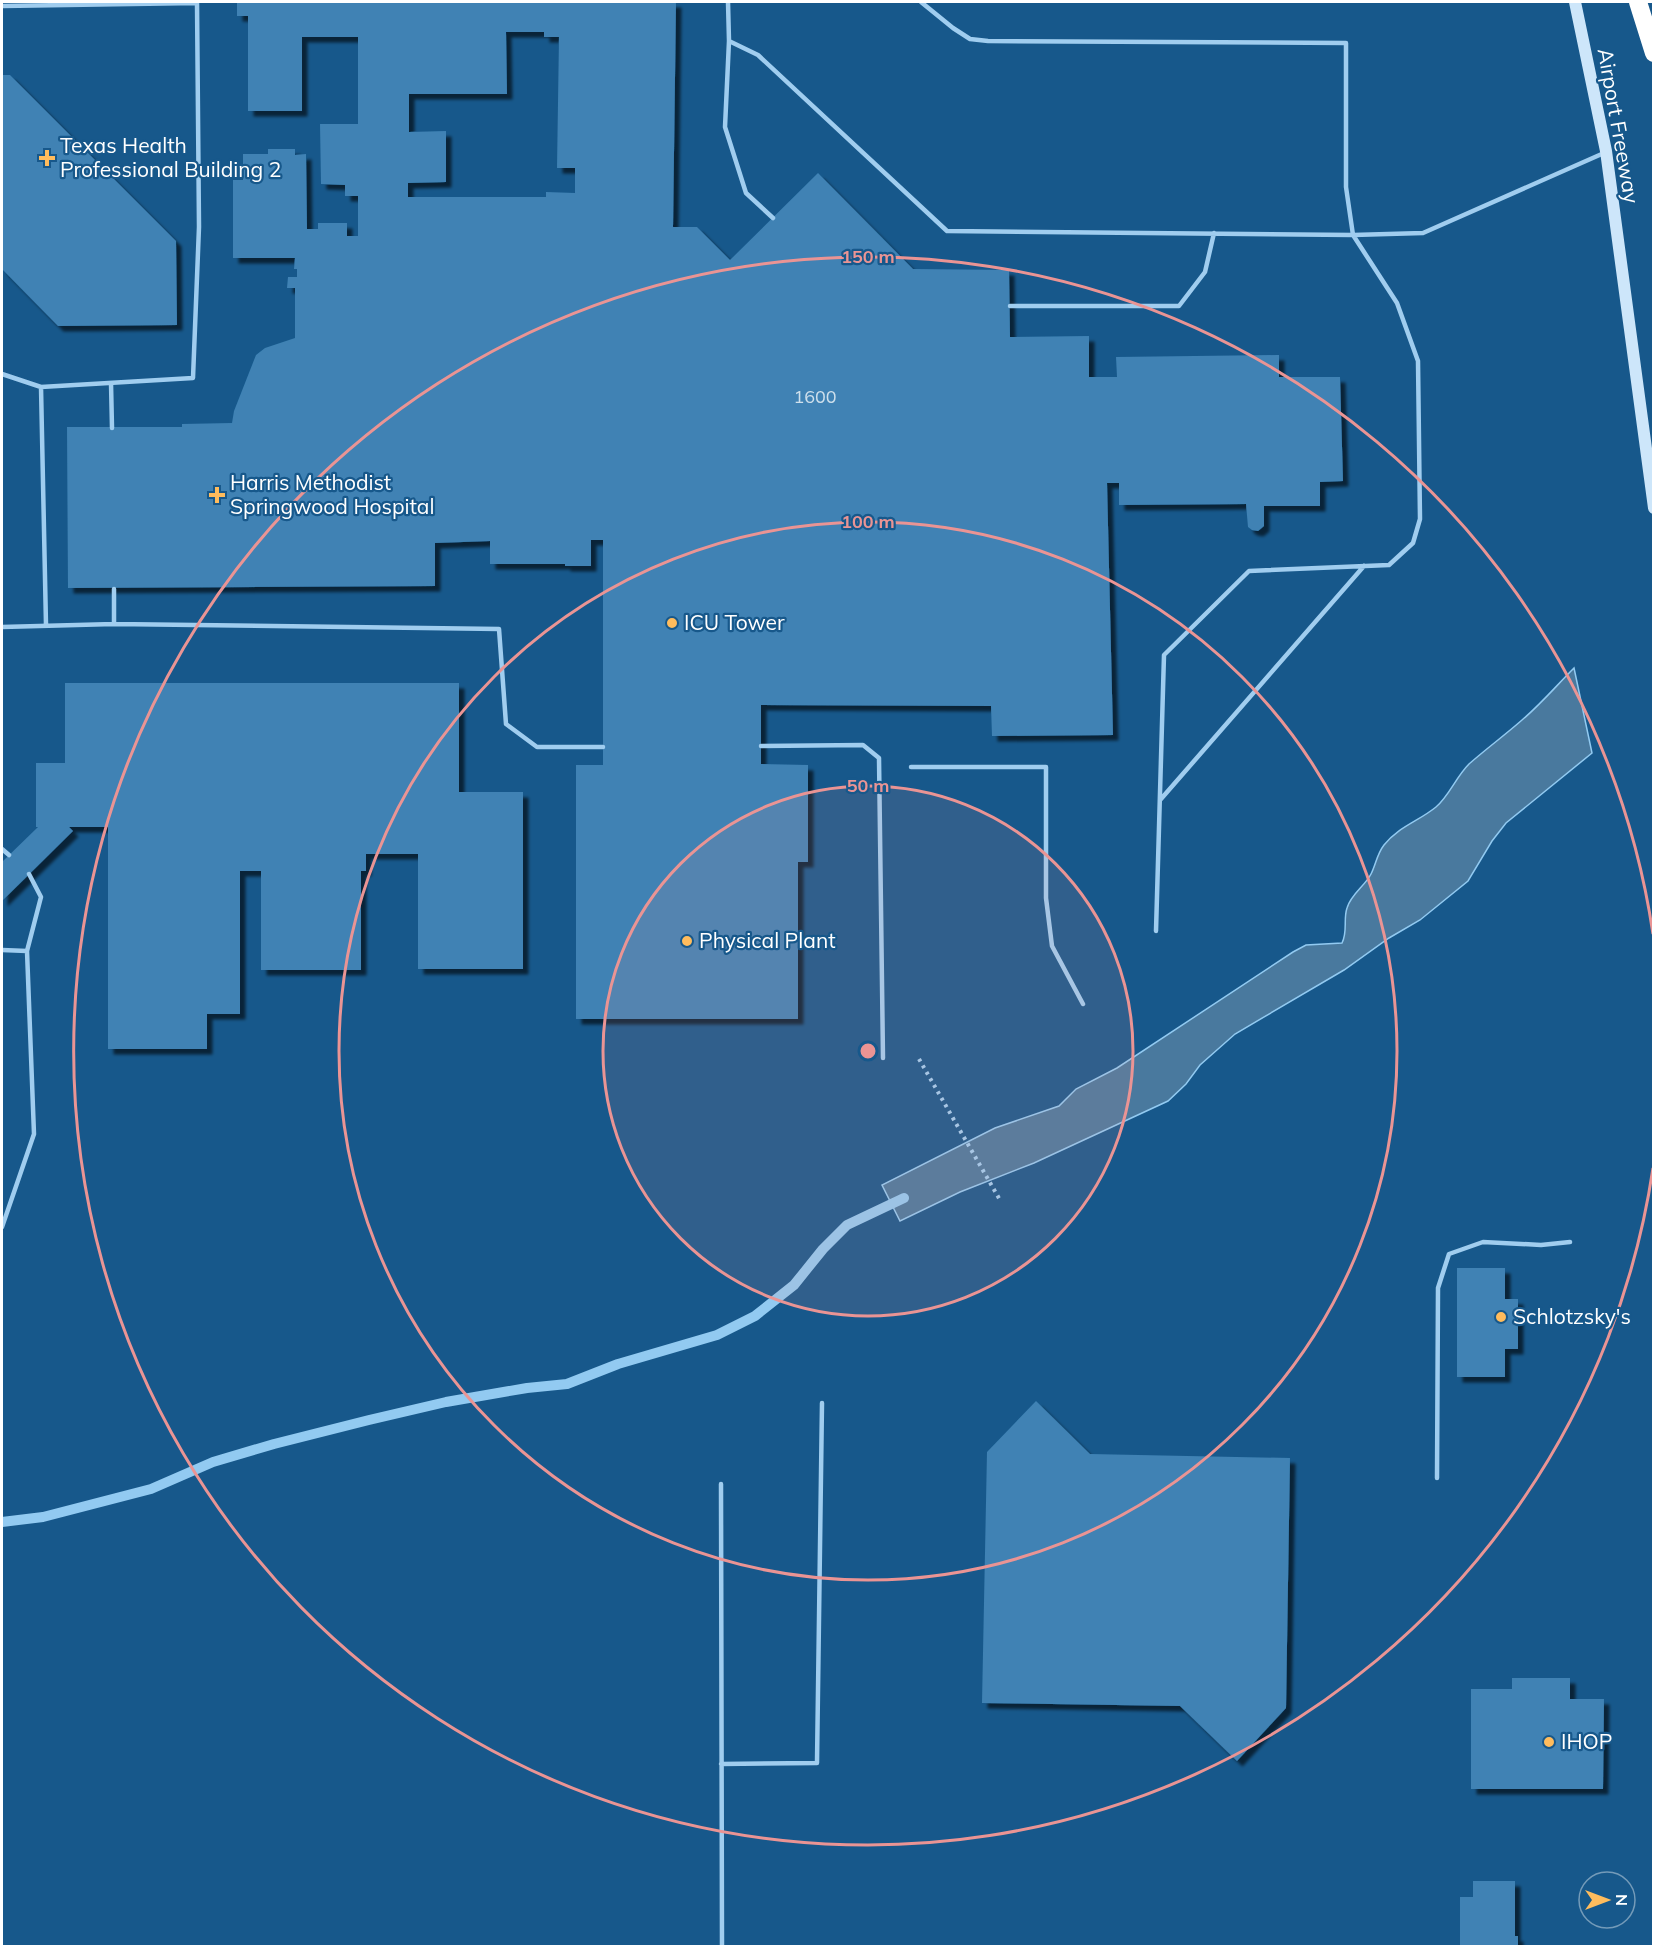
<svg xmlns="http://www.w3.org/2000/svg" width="1655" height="1948" viewBox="0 0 1655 1948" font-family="Mulish,sans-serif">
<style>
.water{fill:#49799e;stroke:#92caf1;stroke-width:1.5}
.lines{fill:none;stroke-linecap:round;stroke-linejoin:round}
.stream{stroke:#92caf1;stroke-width:10}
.building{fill:#3f82b4;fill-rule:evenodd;filter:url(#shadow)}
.path{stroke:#a0cdef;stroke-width:4;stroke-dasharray:3 4.5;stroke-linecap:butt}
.lane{stroke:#a0cdef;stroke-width:4.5}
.secondary{stroke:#cde6fa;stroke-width:12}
.highway{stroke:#fff;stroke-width:18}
.ring{fill:none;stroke:#ea9494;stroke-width:3}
.poi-dot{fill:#ffbc5d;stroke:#17588b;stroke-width:2}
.labels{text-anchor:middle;stroke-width:4.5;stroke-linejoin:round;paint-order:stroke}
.number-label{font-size:18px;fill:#cfe0ec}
.street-label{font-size:21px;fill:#fff;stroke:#17588b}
.poi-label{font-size:21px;fill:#fff;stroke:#17588b;text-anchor:start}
.centre{fill:#ea9494;stroke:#17588b;stroke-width:3}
.ring-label{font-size:18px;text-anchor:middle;font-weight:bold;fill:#ea9494;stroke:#17588b;stroke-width:4.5;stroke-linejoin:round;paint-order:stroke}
</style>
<defs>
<filter id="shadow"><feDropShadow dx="5.5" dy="5.5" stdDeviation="1.5" flood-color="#0009"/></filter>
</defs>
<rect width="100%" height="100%" fill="#17588b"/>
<path class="water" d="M1574,668L1592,753L1506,823L1492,841L1468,881L1420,920L1389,938L1344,970L1235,1034L1200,1065L1186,1084L1168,1101L1034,1163L960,1192L900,1221L882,1185L995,1128L1059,1106L1076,1089L1117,1068L1293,952L1306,945L1342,943C1348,931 1343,920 1347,908C1351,894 1365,886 1371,874C1376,864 1377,854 1384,845C1398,827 1419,821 1436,807C1449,796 1456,777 1469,764C1486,749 1505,735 1522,720C1541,704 1557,685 1574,668Z"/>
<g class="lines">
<path class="stream" d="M2,1522L43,1517L151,1489L213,1462L274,1444L369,1420L446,1402L527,1388L567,1384L618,1364L717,1335L755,1316L794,1285L823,1249L847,1225L904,1198"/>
</g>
<path class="building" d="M237,2H676L673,227H697L730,260L818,173L913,269L1009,270L1010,337L1089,336V377H1117L1116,357L1279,355V377H1340L1343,481L1320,482V506H1264V526L1258,531L1252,530L1248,527L1246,504L1119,505V483H1107L1113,735L992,736L991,706L761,705V764L808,765V862H798V1019H576V765H603V540H591V566H565V564H490V541L435,543V586L68,588L67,427H182V424L232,423L234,411L256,355L265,348L295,338V288H287L288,277H297V269H294L295,258H233V180H243V154H268V149H295V155L306,154L307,229H318V223H347V236H358V196H345V185L321,184L320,124H358V37H302V111H248V16H237ZM506,32H544V37H559L557,168H575V193L546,192V197H408V183L446,182V131L409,132V94H507Z
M2,75H10L176,241L177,325L58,326L2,269Z
M65,683H459V792H523V969H418V854H366V871H361V970H261V871H240V1014H207V1049H108V827H69L73,831L2,901V862L38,827H36V763H65Z
M1457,1268H1505V1299H1518V1349H1505V1377H1457Z
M1036,1401L1090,1454L1290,1458L1286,1708L1237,1761L1180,1706L982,1703L987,1452Z
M1512,1678H1570V1699H1604L1603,1789H1471V1689H1512Z
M1473,1881H1515V1936H1518V1946H1460V1897H1473Z"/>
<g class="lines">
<path class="path" d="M919,1059L1000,1200"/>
<path class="lane" d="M728,2L729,41L758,55L947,231L1353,235L1423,233L1604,153
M921,2L953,28L970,39L988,41L1346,43V187L1353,235L1397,303L1418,361L1420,519L1413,543L1389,565L1249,571L1164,655L1156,931
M2,6L197,3
M729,41L725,127L746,193L773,218
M1010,306H1179L1205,272L1214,233
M2,374L41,387L46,625
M111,383L112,428
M41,387L193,378L199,227L197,2
M114,589V624
M2,627L114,624L499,629L506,724L537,747H603
M761,746L863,745L879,758L883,1058
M911,767H1046V898L1052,946L1083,1004
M1161,799L1364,566
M2,849L9,855
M2,950L27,951L34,1134L2,1227
M27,951L41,897L29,874
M1437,1478L1438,1288L1449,1254L1483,1242L1541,1245L1570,1242
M721,1484L722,1946
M721,1764L817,1763L822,1403"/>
<path class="secondary" d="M1575,2L1606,151L1654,508"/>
<path class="highway" d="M1638,2L1654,53"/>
</g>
<circle cx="868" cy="1051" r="265" fill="#ea9494" fill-opacity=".12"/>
<g class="ring">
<circle cx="868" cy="1051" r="265"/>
<circle cx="868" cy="1051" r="529"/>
<path d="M1653 1168A794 794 0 1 1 1653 934"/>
</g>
<g class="poi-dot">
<path d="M44 149h6v6h6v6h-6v6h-6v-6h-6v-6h6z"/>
<path d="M214 486h6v6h6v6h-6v6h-6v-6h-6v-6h6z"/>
<circle cx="672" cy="623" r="6"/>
<circle cx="687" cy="941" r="6"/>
<circle cx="1501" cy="1317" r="6"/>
<circle cx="1549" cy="1742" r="6"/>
</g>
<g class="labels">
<g class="number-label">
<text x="815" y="403">1600</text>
</g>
<g class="street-label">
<text transform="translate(1618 126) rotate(80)" y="7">Airport Freeway</text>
</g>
<g class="poi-label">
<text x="60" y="153">Texas Health<tspan x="60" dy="24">Professional Building 2</tspan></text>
<text x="230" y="490">Harris Methodist<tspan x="230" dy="24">Springwood Hospital</tspan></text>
<text x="684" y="630">ICU Tower</text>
<text x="699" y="948">Physical Plant</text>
<text x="1513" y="1324">Schlotzsky's</text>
<text x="1561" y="1749">IHOP</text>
</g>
</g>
<circle cx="868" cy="1051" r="9" class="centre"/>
<g class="ring-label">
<text x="868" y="263">150 m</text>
<text x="868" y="528">100 m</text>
<text x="868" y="792">50 m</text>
</g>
<rect width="1655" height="1948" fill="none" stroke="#ffffff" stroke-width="6"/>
<g transform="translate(1607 1900) rotate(90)"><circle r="28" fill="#17588b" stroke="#749bb9" stroke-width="1.5"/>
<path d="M0-4.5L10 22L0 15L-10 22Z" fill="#ffbc5d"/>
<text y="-9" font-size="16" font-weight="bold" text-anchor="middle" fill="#ffffff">N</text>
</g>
</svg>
